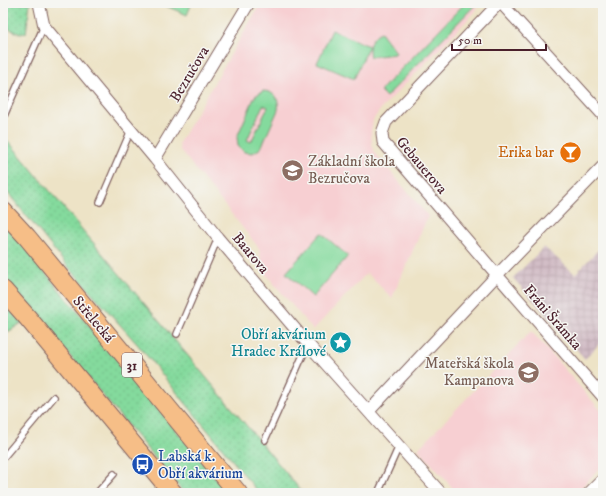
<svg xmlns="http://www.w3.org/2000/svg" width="606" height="496" viewBox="0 0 606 496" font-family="'IM FELL DW Pica',serif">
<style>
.built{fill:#f7cfd2}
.industrial{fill:url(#industrial-grid)}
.green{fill:url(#green-dots);stroke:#677c64}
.pitch{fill:#84da9d;stroke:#677c64;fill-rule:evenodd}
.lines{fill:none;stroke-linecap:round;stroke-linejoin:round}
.service-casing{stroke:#836461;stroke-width:8}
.minor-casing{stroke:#836461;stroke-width:13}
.primary-casing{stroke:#836461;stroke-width:20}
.service{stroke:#fff;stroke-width:5.5}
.minor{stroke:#fff;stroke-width:11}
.primary{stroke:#f6be87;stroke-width:18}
.labels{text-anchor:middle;stroke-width:3;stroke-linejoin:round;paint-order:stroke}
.shield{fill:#f6f6f2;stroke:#7e6067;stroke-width:1}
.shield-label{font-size:14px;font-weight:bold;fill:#4a1f2b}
.street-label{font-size:15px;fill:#4a1f2b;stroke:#f6f6f2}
.food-label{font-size:15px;fill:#c56008;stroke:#f6f6f2;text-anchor:end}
.education-label{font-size:15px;fill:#785e54;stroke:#f6f6f2;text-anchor:start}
.culture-label{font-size:15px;fill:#0d838f;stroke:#f6f6f2;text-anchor:end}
.transit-label{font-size:15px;fill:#164399;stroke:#f6f6f2;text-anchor:start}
</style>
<defs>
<pattern id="industrial-grid" width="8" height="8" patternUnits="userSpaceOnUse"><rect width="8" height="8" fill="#d2bdc6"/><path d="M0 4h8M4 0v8" fill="none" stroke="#b6a2aa"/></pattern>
<pattern id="green-dots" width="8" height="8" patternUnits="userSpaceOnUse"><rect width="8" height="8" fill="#84da9d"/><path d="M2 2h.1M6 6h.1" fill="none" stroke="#74bb87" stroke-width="1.8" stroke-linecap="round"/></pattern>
</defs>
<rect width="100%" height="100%" fill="#f6f6f2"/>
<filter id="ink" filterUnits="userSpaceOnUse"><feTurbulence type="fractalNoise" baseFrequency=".025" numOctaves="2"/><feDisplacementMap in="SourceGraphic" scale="8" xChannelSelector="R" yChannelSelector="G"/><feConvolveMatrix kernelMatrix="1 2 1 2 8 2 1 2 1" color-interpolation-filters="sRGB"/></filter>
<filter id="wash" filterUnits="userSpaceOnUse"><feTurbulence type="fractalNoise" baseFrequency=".012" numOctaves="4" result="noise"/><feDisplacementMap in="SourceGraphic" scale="16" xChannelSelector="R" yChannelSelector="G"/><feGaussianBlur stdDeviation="0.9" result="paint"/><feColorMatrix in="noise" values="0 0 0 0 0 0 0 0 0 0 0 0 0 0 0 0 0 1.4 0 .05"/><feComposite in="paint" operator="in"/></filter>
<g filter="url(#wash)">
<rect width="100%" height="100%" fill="#ede3c6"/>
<path class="built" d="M261,3H480L475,12L380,110L373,120L371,132L372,144L375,153L428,216L392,298L367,273L313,330L260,267L261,260L259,248L180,150L179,143Z
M531,331L603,413V465L576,493H457L418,449Z"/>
<path class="industrial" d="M603,245V340L585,359L513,278L544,247L575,274Z"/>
<path class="green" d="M3,3H30L26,33L20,34L5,27L3,30Z
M3,135L303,493H259L138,345L64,262L3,187Z
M3,223L9,229L228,493H184L24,301L3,278Z
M3,301L23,322L8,332L3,325Z"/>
<path class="pitch" d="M159,3H192L187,15Z
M465,3H477L386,97L380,91Z
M332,30L369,46L354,79L317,63Z
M381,32L396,52L395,54L370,57C367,47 371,36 381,32Z
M263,91C274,91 280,99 278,110L261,148L253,153L244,152L238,146L237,137L255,96ZM263,105L268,107L251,142L247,140Z
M321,233L348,256L313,297L286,273Z"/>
</g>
<g filter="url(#ink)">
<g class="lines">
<defs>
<path id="service" d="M3,118L44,26
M100,202L131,130
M177,334L218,238
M265,440L308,344
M3,458L54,397
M97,493L114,474
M378,493L399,446"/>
<path id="minor" d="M39,3L44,26L155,159L218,238L308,344L441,493
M499,3L386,122L382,133L383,142L497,275L603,397
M501,3L603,115
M155,159L249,3
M369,411L497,275L603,166
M589,493L603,479"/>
<path id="primary" d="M3,211L27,237L238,493
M3,290L27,317L173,493"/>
</defs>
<use href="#service" class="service-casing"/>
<use href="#minor" class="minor-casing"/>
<use href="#primary" class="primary-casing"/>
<use href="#service" class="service"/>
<use href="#minor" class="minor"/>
<use href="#primary" class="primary"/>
</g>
</g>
<defs>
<symbol id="bar-disc" viewBox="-11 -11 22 22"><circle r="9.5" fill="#e8710a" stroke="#f6f6f2"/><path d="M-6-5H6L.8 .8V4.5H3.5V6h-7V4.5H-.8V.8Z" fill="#fff"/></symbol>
<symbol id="school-disc" viewBox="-11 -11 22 22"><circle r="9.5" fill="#8d6e63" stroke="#f6f6f2"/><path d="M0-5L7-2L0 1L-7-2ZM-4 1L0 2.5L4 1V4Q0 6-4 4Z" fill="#fff"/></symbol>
<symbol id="sight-disc" viewBox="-11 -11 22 22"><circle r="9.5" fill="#0f9aa8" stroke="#f6f6f2"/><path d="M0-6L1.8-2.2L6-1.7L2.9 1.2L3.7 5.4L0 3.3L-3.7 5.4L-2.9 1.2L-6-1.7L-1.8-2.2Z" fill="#fff"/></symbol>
<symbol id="bus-disc" viewBox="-11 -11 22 22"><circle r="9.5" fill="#1a4fb4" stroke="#f6f6f2"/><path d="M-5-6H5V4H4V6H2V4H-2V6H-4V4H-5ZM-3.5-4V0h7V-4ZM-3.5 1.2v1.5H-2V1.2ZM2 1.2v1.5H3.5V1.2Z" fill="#fff"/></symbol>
</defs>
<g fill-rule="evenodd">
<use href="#bar-disc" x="558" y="140" width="25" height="25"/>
<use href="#school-disc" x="280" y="158" width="25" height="25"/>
<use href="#sight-disc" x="328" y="330" width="25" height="25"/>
<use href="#school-disc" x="516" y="360" width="25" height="25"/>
<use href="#bus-disc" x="130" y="452" width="25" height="25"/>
</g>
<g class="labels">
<rect class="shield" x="122" y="353" width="20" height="24" rx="3"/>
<g class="shield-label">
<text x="132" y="370">31</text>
</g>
<g class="street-label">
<text transform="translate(189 74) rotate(-59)" y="5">Bezručova</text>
<text transform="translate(422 165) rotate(50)" y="5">Gebauerova</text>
<text transform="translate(251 253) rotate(50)" y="5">Baarova</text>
<text transform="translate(553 317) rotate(49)" y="5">Fráni Šrámka</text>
<text transform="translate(94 319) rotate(50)" y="5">Střelecká</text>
</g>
<g class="food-label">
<text x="554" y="157">Erika bar</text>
</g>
<g class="education-label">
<text x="308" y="166">Základní škola<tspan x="308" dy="17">Bezručova</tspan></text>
<text x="514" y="368" text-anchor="end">Mateřská škola<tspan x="514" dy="17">Kampanova</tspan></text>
</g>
<g class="culture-label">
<text x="326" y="339">Obří akvárium<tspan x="326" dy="17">Hradec Králové</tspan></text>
</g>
<g class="transit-label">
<text x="158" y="461">Labská k.<tspan x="158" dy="17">Obří akvárium</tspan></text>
</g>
</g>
<rect width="606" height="496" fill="none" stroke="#f6f6f2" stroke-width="16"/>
<path d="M452 44v6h94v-6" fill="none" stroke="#4a1f2b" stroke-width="2"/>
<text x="458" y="44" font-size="12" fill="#4a1f2b" stroke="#f6f6f2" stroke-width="3" paint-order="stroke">50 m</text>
</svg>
